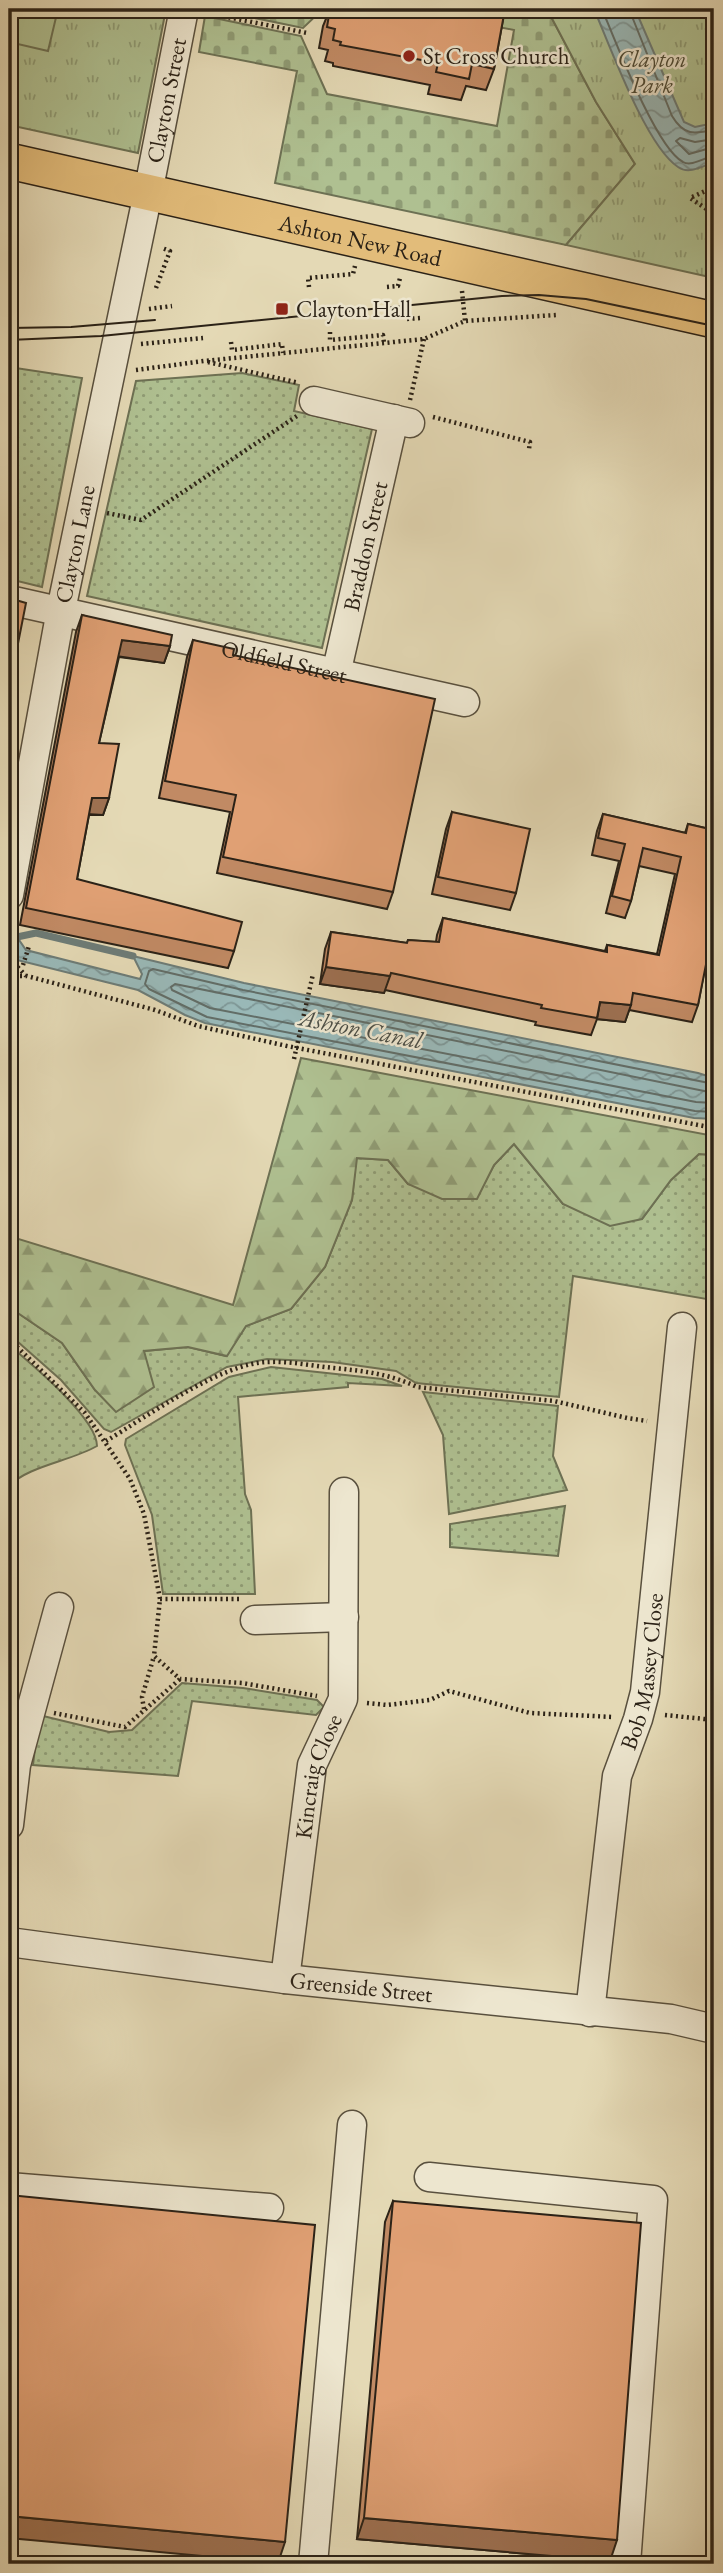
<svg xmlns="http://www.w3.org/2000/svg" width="723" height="2573" viewBox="0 0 723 2573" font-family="'EB Garamond',serif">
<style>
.grass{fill:url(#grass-dots);stroke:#6d7154;stroke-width:2}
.forest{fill:url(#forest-firs);stroke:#6d7154;stroke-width:2}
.cemetery{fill:url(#cemetery-stones);stroke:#6d7154;stroke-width:2}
.park{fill:url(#park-tufts);stroke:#6d7154;stroke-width:2}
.pitch{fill:#afc091;stroke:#6d7154;stroke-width:2}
.water{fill:url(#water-waves);stroke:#6d7c77;stroke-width:2}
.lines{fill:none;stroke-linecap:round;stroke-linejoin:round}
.shore{stroke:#626d67;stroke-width:2}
.stream{stroke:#6d7c77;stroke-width:7}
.minor-casing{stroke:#59503e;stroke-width:31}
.major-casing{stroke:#2b2217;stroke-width:38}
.path{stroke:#2b2217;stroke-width:4.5;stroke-dasharray:2 3.5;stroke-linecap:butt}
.minor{stroke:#ede6cf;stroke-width:28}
.major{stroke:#e2bc7a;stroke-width:35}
.tram{stroke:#2b2217;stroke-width:2}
.path-bridge{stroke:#2b2217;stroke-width:4.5;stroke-dasharray:2 3.5;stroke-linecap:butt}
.wall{fill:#c18a64;stroke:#2b2217;stroke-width:2}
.shaded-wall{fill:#9d7051;stroke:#2b2217;stroke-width:2}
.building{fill:#e0a074;stroke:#2b2217;stroke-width:2}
.poi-dot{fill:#8f2418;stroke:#ede6cf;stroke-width:2.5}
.labels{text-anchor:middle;stroke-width:5;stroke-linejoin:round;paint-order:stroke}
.poi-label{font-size:23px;fill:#2b2217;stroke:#ede6cf;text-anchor:start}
.park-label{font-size:23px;font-style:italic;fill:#4c4a36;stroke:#ede6cf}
.street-label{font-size:23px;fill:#2b2217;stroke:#ede6cf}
.water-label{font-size:24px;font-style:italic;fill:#4c4f47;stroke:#ede6cf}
</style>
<defs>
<pattern id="grass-dots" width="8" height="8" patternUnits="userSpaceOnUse" patternTransform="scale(1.75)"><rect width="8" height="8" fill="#afc091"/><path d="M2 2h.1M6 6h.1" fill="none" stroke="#8f9c75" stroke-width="1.8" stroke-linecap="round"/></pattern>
<pattern id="forest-firs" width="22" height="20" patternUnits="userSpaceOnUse" patternTransform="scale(1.75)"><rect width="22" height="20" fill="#afc091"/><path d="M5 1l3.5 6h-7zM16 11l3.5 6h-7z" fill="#8f9c75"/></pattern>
<pattern id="cemetery-stones" width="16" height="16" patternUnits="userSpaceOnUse" patternTransform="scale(1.75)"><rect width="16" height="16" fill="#afc091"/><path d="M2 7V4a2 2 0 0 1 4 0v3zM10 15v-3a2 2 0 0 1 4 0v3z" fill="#8f9c75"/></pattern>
<pattern id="park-tufts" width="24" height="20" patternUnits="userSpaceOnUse" patternTransform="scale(1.75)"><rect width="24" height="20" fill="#afc091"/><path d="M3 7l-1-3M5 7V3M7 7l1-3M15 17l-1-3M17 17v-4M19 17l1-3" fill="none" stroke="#8f9c75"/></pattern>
<pattern id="water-waves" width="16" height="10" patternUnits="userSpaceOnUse" patternTransform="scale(1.75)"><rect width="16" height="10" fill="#99b8b7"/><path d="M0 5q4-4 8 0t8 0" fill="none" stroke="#7d9594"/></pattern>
</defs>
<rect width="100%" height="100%" fill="#e4d9b5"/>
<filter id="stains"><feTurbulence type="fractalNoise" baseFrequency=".00286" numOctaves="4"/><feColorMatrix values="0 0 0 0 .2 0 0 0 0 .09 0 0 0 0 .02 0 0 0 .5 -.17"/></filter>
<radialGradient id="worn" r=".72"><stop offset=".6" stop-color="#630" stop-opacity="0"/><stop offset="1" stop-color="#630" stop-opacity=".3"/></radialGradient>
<path class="grass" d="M9,367L82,378L42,587L9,579Z
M242,373L299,385L294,411L372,429L322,648L87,596L136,381Z
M514,1144L563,1204L642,1219L671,1180L699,1154L714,1155V1314L709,1313L707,1299L573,1276L559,1397L416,1383L396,1371L332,1362L267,1359L227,1367L111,1432L104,1429L61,1380L9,1334V1307L62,1343L95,1390L144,1351L188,1347L226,1356L246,1326L291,1309L325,1267L352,1200L356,1158L388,1160L408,1184L476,1199L494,1165Z
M9,1345C31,1364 97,1418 97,1446C71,1461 28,1466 9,1486Z
M271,1367L382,1379L402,1386L348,1383V1387L238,1397L245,1494L251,1510L255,1594H163L152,1515L125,1445L126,1439L229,1377Z
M423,1392L558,1406L553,1456L567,1490L449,1514L443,1435Z
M565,1506L558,1556L450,1547V1524Z
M182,1683L243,1688L317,1700L324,1707L316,1715L192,1701L178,1776L33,1765L39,1715L109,1732L132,1730Z"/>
<path class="forest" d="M301,1058L714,1136V1155L699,1154L671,1180L642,1219L610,1226L563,1204L514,1144L494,1165L477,1199H442L408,1184L388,1160L357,1158L352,1200L325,1267L291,1309L246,1326L227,1356L188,1347L144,1351L154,1387L116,1412L95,1390L62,1343L9,1307V1236L233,1305Z"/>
<path class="cemetery" d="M211,9H323L303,28Z
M406,9H547L596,102L635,164L566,245L275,183L297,71L199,52L205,16L301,36L327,94L497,126L514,30Z"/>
<path class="park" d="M9,9H166L138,153L9,125Z
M547,9H714V278L566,245L635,164L596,102Z"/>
<path class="pitch" d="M9,9H58L48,51L9,42Z"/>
<path class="water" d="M594,9H635L684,122L695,127L714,123V162C703,166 689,175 678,167C646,146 610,46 594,9Z
M9,936L17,937L26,950L140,979L142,974L133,956L244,983L698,1073L714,1078V1119L694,1118L205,1023L185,1015L138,990L9,958Z"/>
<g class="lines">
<path class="shore" d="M602,9C615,40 656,148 683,162C692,167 705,157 714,156
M629,9L672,116C684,136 694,134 714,130
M714,139L695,142L680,138L676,141L689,154L714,147
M714,1084L243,990L153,969L149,971L145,984L149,989L207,1017L695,1111L714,1112
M714,1093L175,984L171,987L172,990L210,1008L696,1102L714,1103"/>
<path class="stream" d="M17,937L36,933L133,956"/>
<defs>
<g id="minor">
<path d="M314,401L410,423"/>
<path id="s1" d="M9,600L465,702"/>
<path id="s2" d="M336,674L394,419"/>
<path id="s3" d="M9,895L61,610L148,193L184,9"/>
<path d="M255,1620L344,1617"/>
<path d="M9,1825L16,1765L59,1607"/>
<path id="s4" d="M9,1942L285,1979L671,2019L714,2029"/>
<path id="s5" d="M285,1979L312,1765L343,1699L344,1492"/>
<path id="s6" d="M590,2012L617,1776L638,1719L645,1692L682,1327"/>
<path d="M429,2177L653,2200L626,2564"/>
<path d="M9,2187L269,2208"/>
<path d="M313,2564L352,2125"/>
</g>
<g id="major">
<path id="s7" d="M9,161L714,320"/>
</g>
</defs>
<use href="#minor" class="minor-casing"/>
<use href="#major" class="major-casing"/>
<path class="path" d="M207,13L307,33
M714,187L690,198L714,214
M309,287L308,278L353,274L355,266
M387,287L398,286L400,278
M156,288L170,251L162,248
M462,291L465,321
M149,309L172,306
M407,319L421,318
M330,332V340L383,335L384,343
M231,342L232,350L282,344L283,353
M141,344L203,338
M208,362L299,383
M136,370L204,361L424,339L465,321L556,315
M410,400L424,339
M433,417L530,442L529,449
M107,513L141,520L297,416
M9,961L13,962L26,976
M23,965L29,946
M9,976H27L155,1010L198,1026L287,1046L714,1128
M9,1339L85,1413L130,1479L144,1514L160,1599L154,1656L180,1679L242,1683L317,1696
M106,1441C148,1416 222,1362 269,1362C291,1361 313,1366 334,1368C364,1371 390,1374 417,1387L554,1401L627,1418L647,1421
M160,1599H240
M367,1703L387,1705L430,1700L449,1691L530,1713L613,1717
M144,1709L142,1697L154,1656
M54,1713L125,1727L180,1679
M665,1715L714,1720"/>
<use href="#minor" class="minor"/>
<use href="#major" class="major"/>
<path class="tram" d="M9,328L71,327L155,320
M9,340L101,336L502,296L539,295L586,299L714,326"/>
<path class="path-bridge" d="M294,1059L313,974"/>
</g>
<path class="wall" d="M330,9H430L460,15L463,9H505L494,69L486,90L466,86L461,100L428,94L430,85L333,66V63L325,61L328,50L319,48L323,26Z
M82,615L170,646L164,663L119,657L99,743L109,798L103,815H89L77,879L234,951L228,968L20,925L76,632Z
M193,640L233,655L393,892L387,909L217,873L230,812L159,798L187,657Z
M452,812L516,893L510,910L432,894L446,829Z
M603,814L685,833L688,824L714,830V942L710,941L698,1005L692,1022L629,1010L625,1022L597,1019L591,1035L535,1025L536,1022L385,990L384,993L320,984L325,949L331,932L407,943L408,940L436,942L437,935L443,918L605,951L607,945L657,954L675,874L639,866L631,901L625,918L606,913L619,861L592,855L597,831Z
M393,2201L610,2561L357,2539L385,2222Z"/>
<path class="shaded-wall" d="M122,640L170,646L164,663L116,656Z
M92,798H109L103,815L86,814Z
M326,967L390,976L384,993L320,984Z
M600,1002L631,1005L625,1022L597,1019Z
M9,2516L285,2542L278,2563L9,2538Z
M364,2518L617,2540L610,2561L357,2539Z"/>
<path class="building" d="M330,9H430L463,15L464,9H505L494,69L472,64L469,79L436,72L438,63L340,45L341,42L333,40L335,29L327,27Z
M9,598L26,603L9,689Z
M82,615L172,635L170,646L122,640L99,743L119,744L109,798H92L77,879L242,922L234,951L26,908Z
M193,640L234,649L233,655L435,699L393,892L223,857L236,795L165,781Z
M452,812L530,829L516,893L438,877Z
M603,814L686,833L688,824L714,830V924L698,1005L633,993L631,1005L600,1002L597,1018L541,1008L542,1005L391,973L390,976L326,967L331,932L407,943L408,940L439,942L443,918L607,952V945L659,955L681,857L643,848L631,901L612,896L625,844L598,838Z
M9,2195L315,2225L285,2542L9,2516Z
M393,2201L641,2223L617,2540L364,2518Z"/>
<g class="poi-dot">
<circle cx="409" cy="56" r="7"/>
<rect x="275" y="302" width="14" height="14" rx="3.5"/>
</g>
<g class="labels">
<g class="poi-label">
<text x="423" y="64">St Cross Church</text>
<text x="296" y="317">Clayton Hall</text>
</g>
<g class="park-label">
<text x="652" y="67">Clayton<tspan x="652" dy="26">Park</tspan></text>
</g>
<g class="street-label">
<text dy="8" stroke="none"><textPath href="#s3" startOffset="810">Clayton Street</textPath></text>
<text dy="8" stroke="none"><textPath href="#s7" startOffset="360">Ashton New Road</textPath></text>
<text dy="8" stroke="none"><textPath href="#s3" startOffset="357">Clayton Lane</textPath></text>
<text dy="8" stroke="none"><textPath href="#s2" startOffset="131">Braddon Street</textPath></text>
<text dy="8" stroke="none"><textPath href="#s1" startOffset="282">Oldfield Street</textPath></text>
<text dy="8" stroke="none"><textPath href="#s6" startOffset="346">Bob Massey Close</textPath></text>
<text dy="8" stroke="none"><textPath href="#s5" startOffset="206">Kincraig Close</textPath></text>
<text dy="8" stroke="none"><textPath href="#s4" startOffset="355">Greenside Street</textPath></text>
</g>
<g class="water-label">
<text transform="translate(361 1029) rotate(11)" y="8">Ashton Canal</text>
</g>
</g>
<rect width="723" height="2573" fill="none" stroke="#e4d9b5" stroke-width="35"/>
<rect x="10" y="10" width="702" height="2552" fill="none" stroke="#2b2217" stroke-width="3.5"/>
<rect x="18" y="18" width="688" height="2538" fill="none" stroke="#2b2217" stroke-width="2"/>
<rect width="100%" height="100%" filter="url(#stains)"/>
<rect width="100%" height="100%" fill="url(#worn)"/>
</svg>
